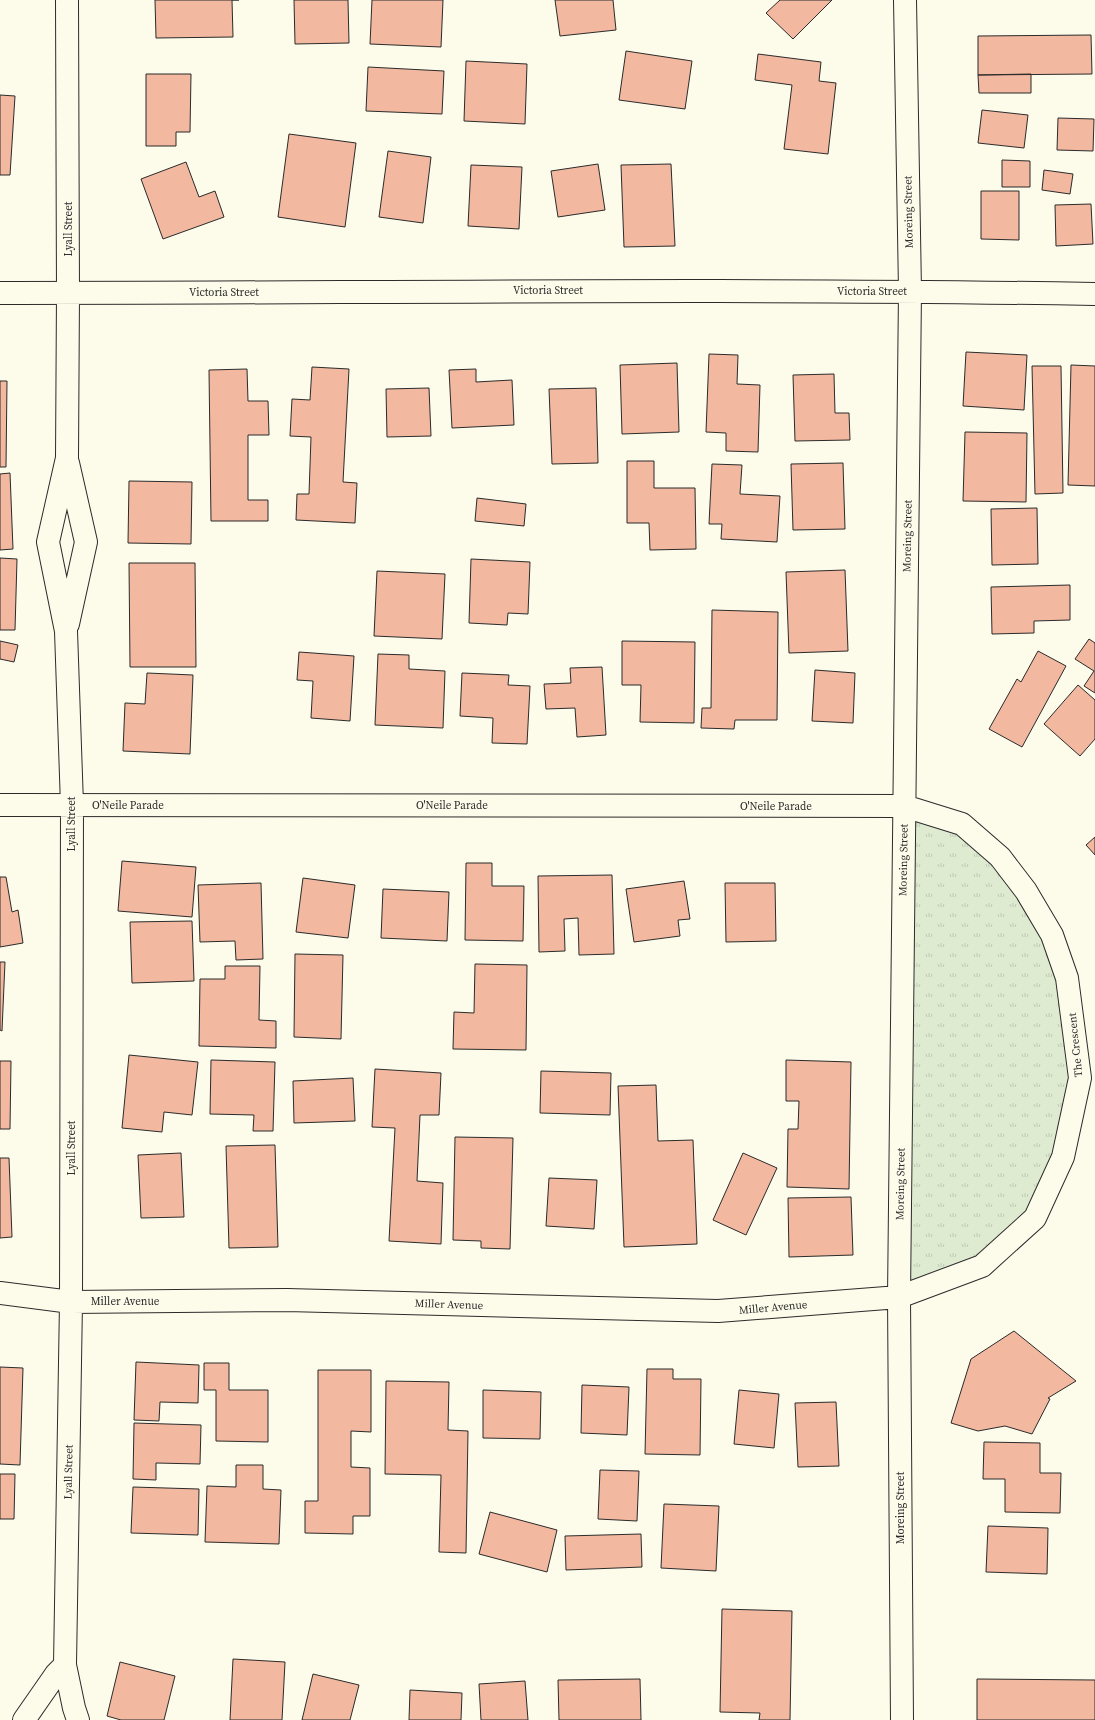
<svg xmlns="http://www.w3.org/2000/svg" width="1095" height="1720" viewBox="0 0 1095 1720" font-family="'Source Serif 4',serif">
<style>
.park{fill:url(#park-tufts);stroke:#74746e}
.building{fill:#f2b8a0;stroke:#2b2b2b}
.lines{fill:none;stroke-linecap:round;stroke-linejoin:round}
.street-casing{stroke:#2b2b2b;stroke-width:24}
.street{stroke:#fdfbea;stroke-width:22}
.labels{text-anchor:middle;stroke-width:3;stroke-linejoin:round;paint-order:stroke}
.street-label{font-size:11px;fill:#2b2b2b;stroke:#fdfbea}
</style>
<defs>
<pattern id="park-tufts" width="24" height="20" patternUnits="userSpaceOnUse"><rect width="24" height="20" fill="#deebd1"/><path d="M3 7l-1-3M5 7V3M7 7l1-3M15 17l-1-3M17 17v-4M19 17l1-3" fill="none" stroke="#bfcab4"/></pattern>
</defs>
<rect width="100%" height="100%" fill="#fdfbea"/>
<path class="park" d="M904,806L962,824L1052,935L1080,1078L1035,1218L982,1266L899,1297Z"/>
<path class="building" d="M155,0H239H232L233,37L156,38Z
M294,0H348L349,43L295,44Z
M372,0H443L441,47L370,44Z
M555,0H613L616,30L560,36Z
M780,0H832L793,39L766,13Z
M1091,35L1092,74L978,75V36Z
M626,51L692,61L685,109L619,100Z
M758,54L821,62L819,81L836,83L828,154L784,149L792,85L755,80Z
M466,61L527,64L525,124L464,121Z
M368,67L444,71L442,114L366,111Z
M146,74H191L190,132H176V146H146Z
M1031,74V93H979L978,75Z
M0,95L15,96L10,175H0Z
M982,110L1028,115L1024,148L978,143Z
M1058,118L1094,119L1093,151L1057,150Z
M289,134L356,143L345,227L278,217Z
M388,151L431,157L423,223L379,217Z
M1002,160L1030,161V187H1002Z
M186,162L199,197L215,191L224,217L163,239L141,179Z
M598,164L605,210L558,217L551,171Z
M671,164L675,246L624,247L621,165Z
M471,165L522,167L519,229L468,226Z
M1044,170L1073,174L1070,194L1042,190Z
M981,191H1019V240L981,239Z
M1091,204L1093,244L1056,246L1055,205Z
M966,352L1027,355L1024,410L963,406Z
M709,354L738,355L737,384L760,385L758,452L726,451V433L706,432Z
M677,363L679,432L622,434L620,365Z
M1071,365L1095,366V486L1068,485Z
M1032,366H1061L1063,493L1035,494Z
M312,367L349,369L343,482L357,483L355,523L296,520L297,494H309L311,437L290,436L292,399L310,400Z
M247,369L248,401H268L269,435H248V500H268V521H211L209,370Z
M476,369V382L512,380L514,425L452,428L449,370Z
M834,374L835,413H849L850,440L795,441L793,375Z
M0,381H7L6,467H0Z
M429,388L431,436L387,437L386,389Z
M596,388L598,463L552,464L549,389Z
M965,432L1027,433L1026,502L963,501Z
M627,461H654V488H695L696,549L650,550L649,523H627Z
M843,463L845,529L793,530L791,464Z
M712,464L742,465L740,494L780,496L777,542L721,539L722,524H709Z
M10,473L13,549L0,550V474Z
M129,481L192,482L191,544L128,543Z
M477,498L526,504L524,526L475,521Z
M1037,508L1038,564L992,565L991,509Z
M0,558L17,559L15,630H0Z
M471,559L530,562L528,614L508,613L507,625L469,623Z
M129,563H195L196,667H130Z
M845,570L848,651L789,653L786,572Z
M377,571L445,574L442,639L374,636Z
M1070,585V620L1034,621V633L992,634L991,587Z
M712,610L778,612L777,720H735L734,729L701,728L702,708H711Z
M1089,639L1095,643V693L1084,686L1094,671L1075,659Z
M0,641L18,645L14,662L0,659Z
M622,641L695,642L694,723L640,722L641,685H622Z
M1038,651L1066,666L1022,747L989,729L1017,679L1021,682Z
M299,652L354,656L350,721L311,718L313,681L297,680Z
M378,654L409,655V669L445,671L443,728L375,725Z
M602,667L606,735L577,737L575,708L546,709L544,684L571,683L570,668Z
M815,670L855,673L853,723L812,721Z
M147,673L193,675L190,754L123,751L125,703L145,704Z
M462,673L509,675L508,685L530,686L527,744L492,743L493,718L460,716Z
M1078,685L1095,700V739L1080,756L1044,724Z
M1095,837V855L1086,845Z
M122,861L196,867L192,917L118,911Z
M466,863H492V886H524L523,941L465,940Z
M612,875L614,954L579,955L578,918L564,919L565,951L539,952L538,876Z
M0,877H6L12,912L18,910L23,943L0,947Z
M303,878L355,885L348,938L296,932Z
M684,881L690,919L678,920L680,936L634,942L626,889Z
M261,883L263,959L236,960L235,941L200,942L198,885Z
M725,883H775L776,941L726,942Z
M383,889L449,892L447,941L381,938Z
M192,921L194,981L132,983L130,922Z
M295,954L343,955L341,1039L294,1037Z
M0,962H5L2,1031L0,1030Z
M475,964L527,965L526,1050L453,1049L454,1012L474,1013Z
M225,966H260L259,1020L276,1021V1048L199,1046L200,979H225Z
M129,1055L198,1062L192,1115L164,1112L162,1132L122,1128Z
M211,1060L275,1062L273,1131H253L254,1115L210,1114Z
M786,1060L851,1062L849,1189L787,1187L788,1129H798L799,1101H786Z
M0,1061H11L10,1129H0Z
M375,1069L441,1073L439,1115H420L417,1181L443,1183L441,1244L389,1241L395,1128L372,1127Z
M541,1071L611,1073L610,1115L540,1113Z
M353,1078L355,1121L294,1123L293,1081Z
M656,1085L658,1141L693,1140L697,1244L624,1247L618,1086Z
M455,1137L513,1138L510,1249L481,1248V1241L453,1240Z
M275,1145L278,1247L229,1248L226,1146Z
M181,1153L184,1217L141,1218L138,1155Z
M743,1153L777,1168L746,1235L713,1220Z
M0,1158H9L12,1237L0,1238Z
M549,1178L597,1180L594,1229L546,1226Z
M851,1197L853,1255L789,1257L788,1198Z
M1014,1331L1076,1381L1048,1398L1050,1399L1032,1434L1005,1426L978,1431L951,1423L971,1359Z
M136,1362L199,1365L198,1403L160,1402L159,1421L134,1420Z
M204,1363H229V1390H268V1442L216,1441V1390H204Z
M0,1367L23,1368L20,1465L0,1464Z
M647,1369H673V1379H701L700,1455L645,1454Z
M318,1370H371V1432L351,1431V1467L370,1468V1516H353V1534L305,1533V1501H318Z
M386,1381L449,1382L448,1430L468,1431L466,1553L439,1552L441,1475L385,1474Z
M582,1385L629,1387L627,1435L581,1433Z
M483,1390L541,1392L540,1439L483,1438Z
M739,1390L779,1394L774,1448L734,1444Z
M836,1402L839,1466L798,1467L795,1403Z
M134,1423L201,1425L200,1464L156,1463V1480L133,1479Z
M984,1442L1040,1443V1473H1061L1060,1513L1005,1512V1479H983Z
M236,1465H263V1489L281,1490L279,1544L205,1542L207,1486L236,1487Z
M600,1470L639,1471L637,1521L598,1519Z
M0,1474H15L14,1519H0Z
M133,1487L199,1489L198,1535L131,1533Z
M664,1504L719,1506L716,1571L661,1568Z
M490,1512L557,1530L547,1572L479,1554Z
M988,1526L1048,1528L1047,1574L986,1572Z
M641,1534L642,1567L566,1570L565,1536Z
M722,1609L792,1611L790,1720H759L760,1713L720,1712Z
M233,1659L285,1662L282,1720H230Z
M120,1662L175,1676L164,1720H121L107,1716Z
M313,1674L359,1685L350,1720H302Z
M640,1679L641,1720H559L558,1680Z
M977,1679L1095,1680V1720H977Z
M525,1681L528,1720H481L479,1684Z
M410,1690L462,1693L461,1720H409Z"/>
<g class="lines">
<defs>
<path id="street" d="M67,0L68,293L67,458L48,542L66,631L72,805L71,1302L65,1665L74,1708L78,1720
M0,293C365,293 730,288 1095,294
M68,624L86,542L68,463
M0,805L904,806L962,824L1000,857L1026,891L1052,935L1067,978L1080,1078L1063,1157L1035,1218L982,1266L899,1297L718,1311L287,1300L71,1302L0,1293
M24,1720L56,1674L65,1665
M902,1720L899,1297L910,291L905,0"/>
</defs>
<use href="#street" class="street-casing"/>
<use href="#street" class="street"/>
</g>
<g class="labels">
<g class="street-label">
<text transform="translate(908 212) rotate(-91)" y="4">Moreing Street</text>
<text transform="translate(68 229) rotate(-90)" y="4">Lyall Street</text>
<text x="548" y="294">Victoria Street</text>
<text x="872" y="295">Victoria Street</text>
<text x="224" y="296">Victoria Street</text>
<text transform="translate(907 536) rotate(-89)" y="4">Moreing Street</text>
<text x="128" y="809">O'Neile Parade</text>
<text x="452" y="809">O'Neile Parade</text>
<text x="776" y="810">O'Neile Parade</text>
<text transform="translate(71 824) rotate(-90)" y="4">Lyall Street</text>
<text transform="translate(903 860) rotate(-89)" y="4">Moreing Street</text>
<text transform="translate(1075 1045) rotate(-96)" y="4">The Crescent</text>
<text transform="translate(71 1148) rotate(-90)" y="4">Lyall Street</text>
<text transform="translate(900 1184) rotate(-89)" y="4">Moreing Street</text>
<text x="125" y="1305">Miller Avenue</text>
<text transform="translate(449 1304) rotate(2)" y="4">Miller Avenue</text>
<text transform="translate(773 1307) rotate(-5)" y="4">Miller Avenue</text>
<text transform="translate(68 1472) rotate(-89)" y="4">Lyall Street</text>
<text transform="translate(900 1508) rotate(-90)" y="4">Moreing Street</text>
</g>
</g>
</svg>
